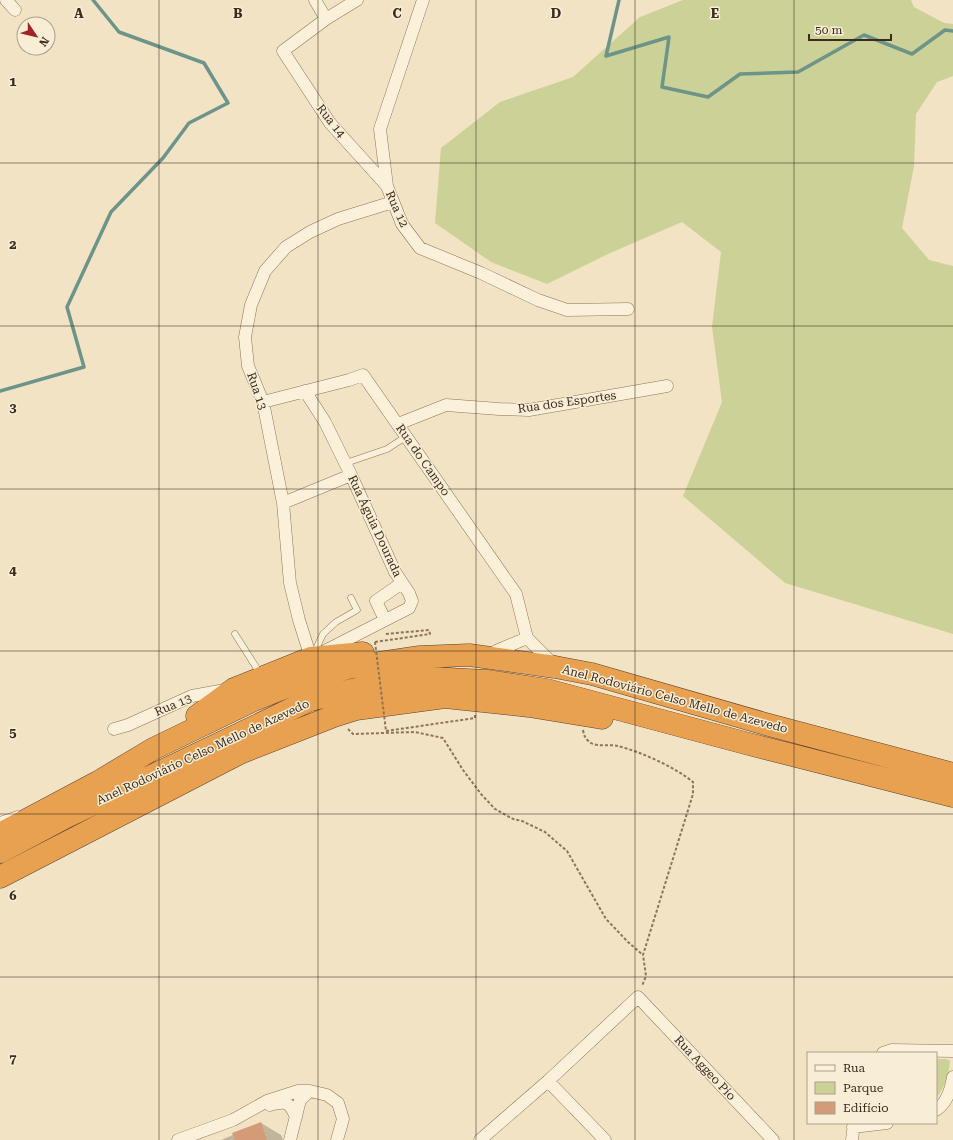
<svg xmlns="http://www.w3.org/2000/svg" width="953" height="1140" viewBox="0 0 953 1140" font-family="'Roboto Serif',serif">
<style>
.green{fill:#ccd197}
.shadow{fill:#0003}
.lines{fill:none;stroke-linecap:round;stroke-linejoin:round}
.stream{stroke:#6c9489;stroke-width:3.5}
.building{fill:#d39b78}
.lane-casing{stroke:#8f7459;stroke-width:7}
.street-casing{stroke:#8f7459;stroke-width:13}
.highway-casing{stroke:#5c422d;stroke-width:23}
.path{stroke:#8f7459;stroke-width:2;stroke-dasharray:3 2;stroke-linecap:butt}
.lane{stroke:#fbf0d9;stroke-width:6}
.street{stroke:#fbf0d9;stroke-width:12}
.highway{stroke:#e7a150;stroke-width:22}
.path-bridge{stroke:#8f7459;stroke-width:2;stroke-dasharray:3 2;stroke-linecap:butt}
.grid{fill:none;stroke:#3d2c1e;stroke-width:1;stroke-opacity:0.55}
.labels{text-anchor:middle;stroke-width:3;stroke-linejoin:round;paint-order:stroke}
.street-label{font-size:12px;fill:#3d2c1e;stroke:#f8edd5}
.grid-label{font-size:13px;text-anchor:middle;font-weight:bold;fill:#3d2c1e;stroke:#f8edd5;stroke-width:3;stroke-linejoin:round;paint-order:stroke}
</style>
<rect width="100%" height="100%" fill="#f2e3c5"/>
<path class="green" d="M683,0H911L914,7L944,23L953,24V76L937,82L916,114L914,166L902,228L929,260L953,266V634L785,583L683,496L722,402L712,327L721,252L682,222L608,254L547,284L491,262L435,223L441,148L500,102L573,77L640,17Z
M936,1059H946L950,1061C949,1074 945,1088 936,1098Z"/>
<path class="shadow" d="M261,1123L281,1135L283,1140H221Z"/>
<g class="lines">
<path class="stream" d="M619,0L606,56L669,37L662,87L708,97L740,74L798,72L864,35L912,54L945,30L953,31
M0,391L84,367L67,307L111,212L163,158L189,123L228,103L204,63L119,32L93,0"/>
</g>
<path class="building" d="M261,1122L267,1140H235L232,1133Z"/>
<g class="lines">
<defs>
<path id="lane" d="M346,463L387,449L407,436
M235,634L261,675
M314,653L323,634L336,622L357,610L351,598
M0,820L17,814"/>
<path id="street" d="M6,0L15,10
M315,0L326,19
M357,0L326,19L283,51L330,123L387,186
M423,0L380,129L387,186L402,224L420,248L481,273L538,300L567,310L628,309
M305,391L325,422L351,475L395,572L409,593L412,601L409,608L311,658L299,620L290,583L283,503L263,402L248,366L245,337L251,305L265,271L286,247L310,232L338,219L393,202
M263,402L349,380L363,375L516,594L527,638L554,665
M398,424L446,405L499,409L529,410L667,386
M283,503L351,475
M385,620L376,601L402,583
M496,651L527,638
M114,729L128,725L192,696L225,690
M883,1053L892,1050L953,1051
M548,1081L605,1140
M270,1105C286,1101 289,1101 296,1117
M936,1110C947,1103 951,1090 953,1077
M853,1127L887,1123
M178,1140L233,1120L267,1101L298,1091H310
M290,1140L300,1100L310,1091L327,1095L338,1103L343,1119L337,1140
M480,1140L548,1081L638,997L773,1140
M852,1140L854,1123"/>
<path id="highway" d="M197,716L234,689L311,658L363,653
M0,834L98,782L153,749L254,700L301,681L352,667L420,657L469,655L555,667L592,674L762,723L953,774
M0,852L68,816L310,700L369,686L429,678L487,681L547,690L745,743L953,796
M0,877L240,753L334,716L356,709L445,697L529,706L602,718"/>
</defs>
<use href="#lane" class="lane-casing"/>
<use href="#street" class="street-casing"/>
<use href="#highway" class="highway-casing"/>
<path class="path" d="M375,642L430,634L429,630L385,634
M348,729L353,734L415,732L443,738L463,770L481,794L495,809L513,819L522,821L545,832L567,851L606,919L628,942L643,955
M583,730C584,736 586,740 591,743C598,747 610,744 618,746C641,752 675,767 693,782V794L643,955L646,976L642,986
M386,731L475,718V715"/>
<use href="#lane" class="lane"/>
<use href="#street" class="street"/>
<use href="#highway" class="highway"/>
<path class="path-bridge" d="M375,642L386,731"/>
</g>
<path class="grid" d="M159,0V1140M318,0V1140M476,0V1140M635,0V1140M794,0V1140M0,163H953M0,326H953M0,489H953M0,651H953M0,814H953M0,977H953"/>
<g class="labels">
<g class="street-label">
<text transform="translate(331 121) rotate(52)" y="4">Rua 14</text>
<text transform="translate(397 209) rotate(66)" y="4">Rua 12</text>
<text transform="translate(257 391) rotate(71)" y="4">Rua 13</text>
<text transform="translate(567 402) rotate(-8)" y="4">Rua dos Esportes</text>
<text transform="translate(423 460) rotate(55)" y="4">Rua do Campo</text>
<text transform="translate(375 526) rotate(65)" y="4">Rua Águia Dourada</text>
<text transform="translate(675 699) rotate(15)" y="4">Anel Rodoviário Celso Mello de Azevedo</text>
<text transform="translate(173 705) rotate(-23)" y="4">Rua 13</text>
<text transform="translate(203 752) rotate(-25)" y="4">Anel Rodoviário Celso Mello de Azevedo</text>
<text transform="translate(705 1068) rotate(47)" y="4">Rua Aggeo Pío</text>
</g>
</g>
<g class="grid-label">
<text x="79" y="18">A</text>
<text x="238" y="18">B</text>
<text x="397" y="18">C</text>
<text x="556" y="18">D</text>
<text x="715" y="18">E</text>
<text x="13" y="86">1</text>
<text x="13" y="249">2</text>
<text x="13" y="412">3</text>
<text x="13" y="575">4</text>
<text x="13" y="737">5</text>
<text x="13" y="900">6</text>
<text x="13" y="1063">7</text>
</g>
<rect x="807" y="1052" width="130" height="72" fill="#f8edd5" stroke="#ada08c"/>
<rect x="815" y="1065" width="20" height="6" fill="#fbf0d9" stroke="#ada08c"/>
<text x="843" y="1072" font-size="12" fill="#3d2c1e">Rua</text>
<rect x="815" y="1082" width="20" height="12" fill="#ccd197" stroke="#ada08c"/>
<text x="843" y="1092" font-size="12" fill="#3d2c1e">Parque</text>
<rect x="815" y="1102" width="20" height="12" fill="#d39b78" stroke="#ada08c"/>
<text x="843" y="1112" font-size="12" fill="#3d2c1e">Edifício</text>
<g transform="translate(36 36) rotate(125)"><circle r="19" fill="#f8edd5" stroke="#ada08c"/>
<path d="M0-3L7 15L0 10L-7 15Z" fill="#a32428"/>
<text y="-6" font-size="11" font-weight="bold" text-anchor="middle" fill="#3d2c1e">N</text>
</g>
<path d="M809 34v6h82v-6" fill="none" stroke="#3d2c1e" stroke-width="2"/>
<text x="815" y="34" font-size="12" fill="#3d2c1e" stroke="#f8edd5" stroke-width="3" paint-order="stroke">50 m</text>
</svg>
